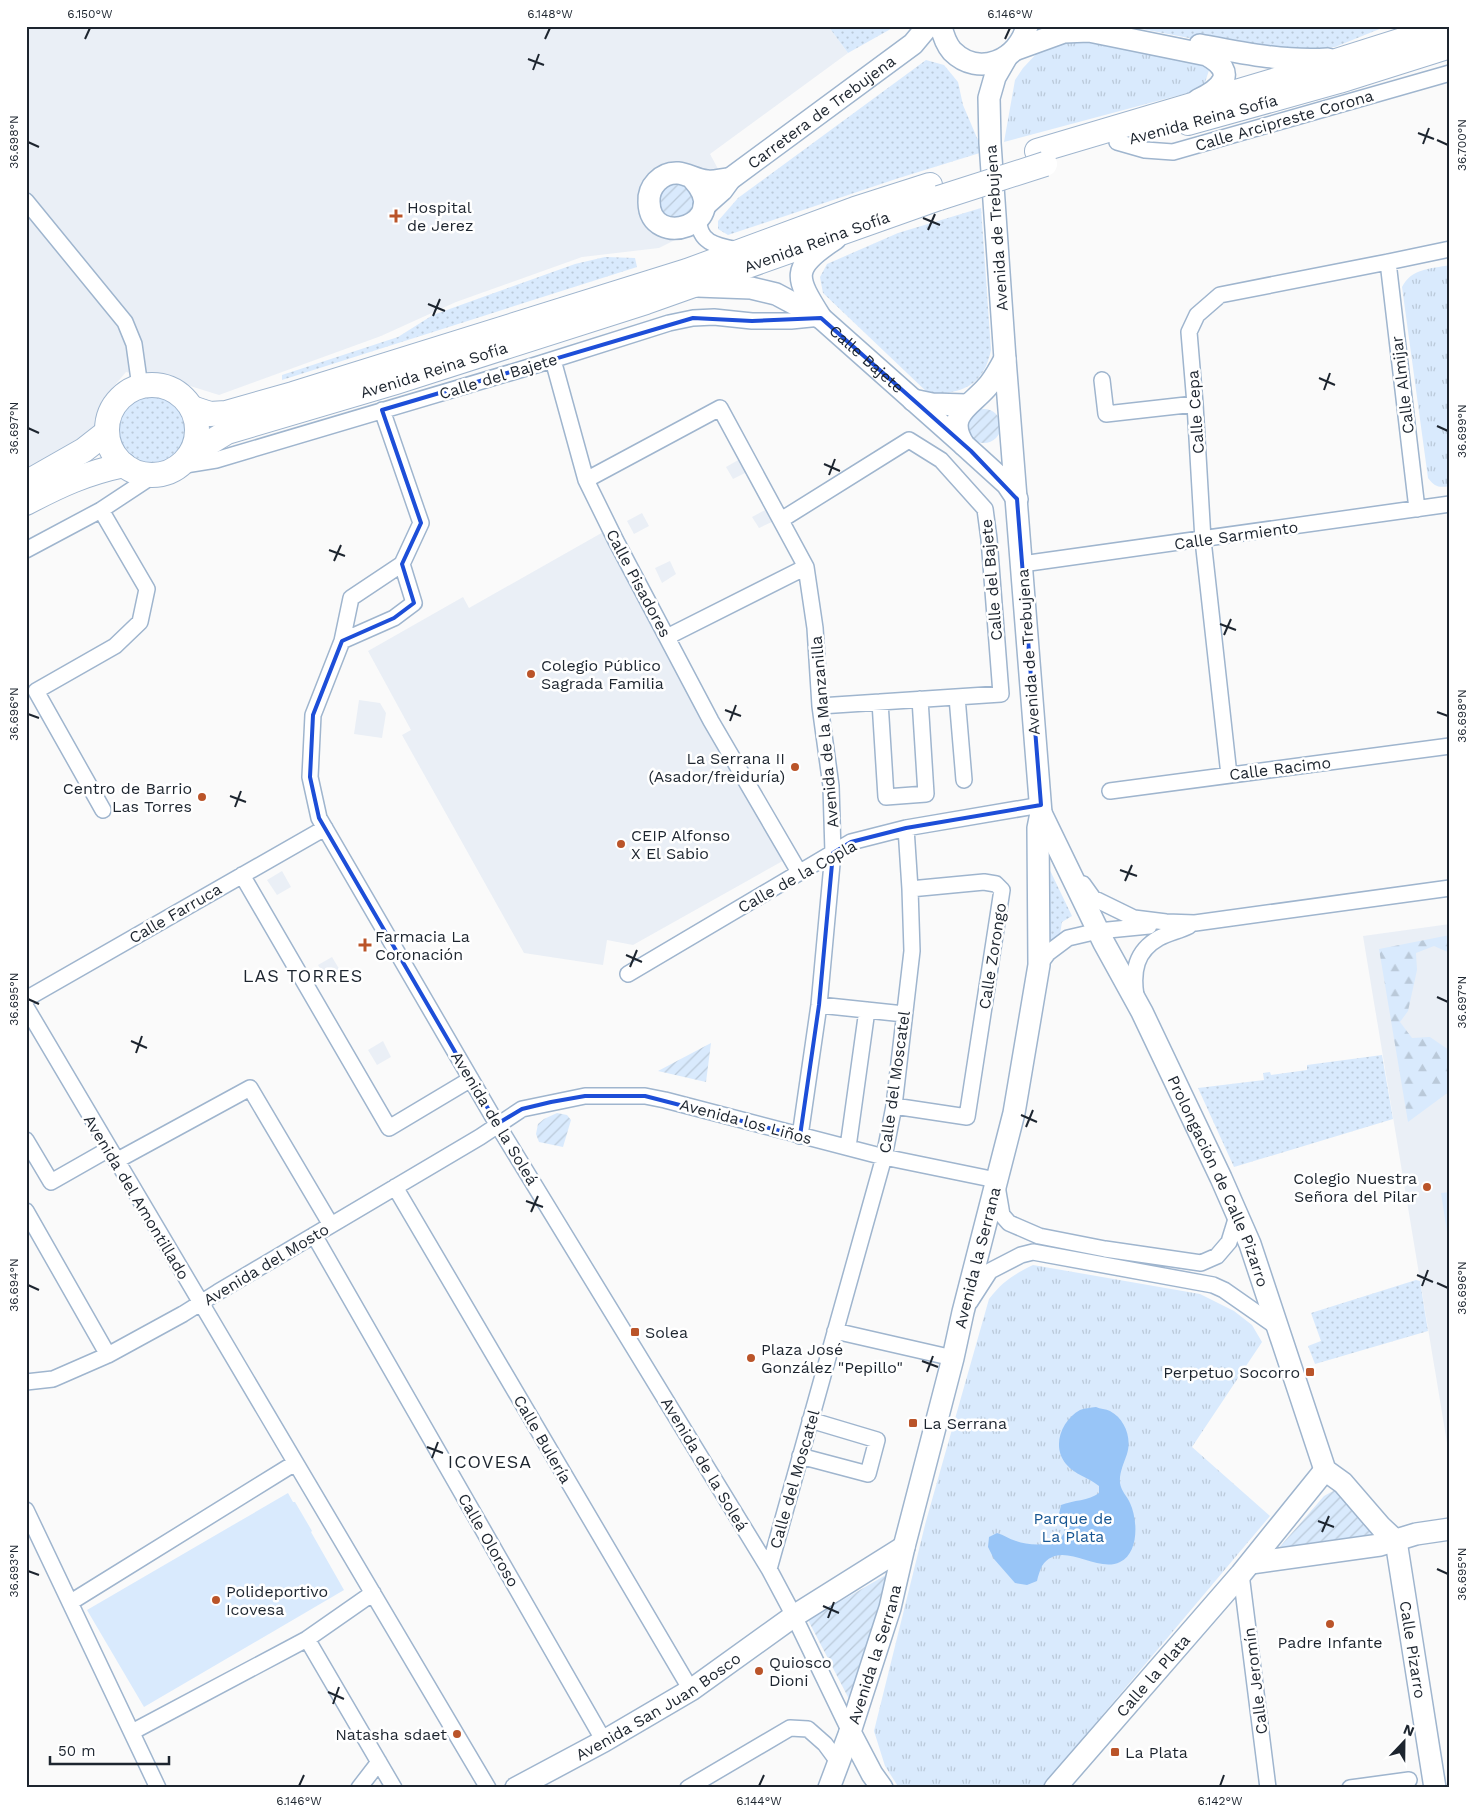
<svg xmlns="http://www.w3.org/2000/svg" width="1476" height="1814" viewBox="0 0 1476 1814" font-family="'Work Sans',sans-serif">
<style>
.built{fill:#eaeff6}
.grass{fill:url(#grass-dots)}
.forest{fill:url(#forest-firs)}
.park{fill:url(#park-tufts)}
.garden{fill:url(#garden-furrows)}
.pitch{fill:#d9eafd}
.water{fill:#98c5f7}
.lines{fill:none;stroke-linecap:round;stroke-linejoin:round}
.street-casing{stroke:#9fb5ce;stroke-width:18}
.secondary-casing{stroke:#9fb5ce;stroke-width:24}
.primary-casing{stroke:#9fb5ce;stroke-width:26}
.street{stroke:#fff;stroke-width:15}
.secondary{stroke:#fff;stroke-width:21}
.primary{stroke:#fff;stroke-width:24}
.primary-bridge-casing{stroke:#9fb5ce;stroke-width:26;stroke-linecap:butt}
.primary-bridge{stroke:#fff;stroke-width:24}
.marked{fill:none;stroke:#1d4ed8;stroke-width:4;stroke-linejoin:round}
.ticks{fill:none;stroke:#1d252f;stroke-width:2}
.poi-dot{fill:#ba5429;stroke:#fff;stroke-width:2}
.labels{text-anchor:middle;stroke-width:5;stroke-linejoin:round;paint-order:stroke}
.street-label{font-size:16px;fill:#1d252f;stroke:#fff}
.poi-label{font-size:16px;fill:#1d252f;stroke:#fff;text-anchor:start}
.park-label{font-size:16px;fill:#175693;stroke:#fff}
.neighbourhood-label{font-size:18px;letter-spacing:1px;fill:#1d252f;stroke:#fff}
.neatline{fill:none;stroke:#1d252f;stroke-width:2}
.ticks-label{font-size:12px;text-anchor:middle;fill:#1d252f}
</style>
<defs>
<pattern id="grass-dots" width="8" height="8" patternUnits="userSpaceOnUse" patternTransform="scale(1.25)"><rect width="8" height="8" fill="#d9eafd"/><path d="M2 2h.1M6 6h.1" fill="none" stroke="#bac9d9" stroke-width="1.8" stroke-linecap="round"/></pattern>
<pattern id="forest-firs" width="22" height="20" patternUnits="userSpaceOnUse" patternTransform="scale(1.25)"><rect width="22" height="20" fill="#d9eafd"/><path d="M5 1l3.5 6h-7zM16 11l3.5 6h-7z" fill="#bac9d9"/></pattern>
<pattern id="park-tufts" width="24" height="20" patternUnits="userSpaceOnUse" patternTransform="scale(1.25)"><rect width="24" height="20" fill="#d9eafd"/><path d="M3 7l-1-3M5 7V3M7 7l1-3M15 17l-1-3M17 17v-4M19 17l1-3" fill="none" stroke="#bac9d9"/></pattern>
<pattern id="garden-furrows" width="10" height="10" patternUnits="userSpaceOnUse" patternTransform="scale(1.25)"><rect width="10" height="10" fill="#d9eafd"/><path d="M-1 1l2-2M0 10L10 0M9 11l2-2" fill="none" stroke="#bac9d9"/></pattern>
</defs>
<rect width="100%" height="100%" fill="#fafafa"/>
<path class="built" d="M26,26H828L848,53L710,154L732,195L692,237L677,239L659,248L582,257L456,302L381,336L219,395L187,385L126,372L109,392L98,427L26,473Z
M740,459L747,472L733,479L726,467Z
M767,509L774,521L759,528L752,517Z
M642,513L649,526L634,534L627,521Z
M605,531L788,858L633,945L607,940L603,965L524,953L402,735L411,730L368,651L463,597L469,608Z
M670,561L676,574L662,583L655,568Z
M359,700L380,703L386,713L382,738L354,734Z
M282,871L291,887L277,895L267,880Z
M1450,924V1461L1363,936Z
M332,957L341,972L327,980L318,965Z
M383,1041L391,1057L377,1065L368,1050Z"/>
<path class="grass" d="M828,26H896L848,53Z
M1126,26H1387L1335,47L1268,53Z
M926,60L944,65L958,82L963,105L983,152L899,178L728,235L718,229V221L738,198Z
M981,208L991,350C984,385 962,395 928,393L823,293L820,277L827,264L898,233Z
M605,257L635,258L637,267L282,380V375L398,337L433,315L575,264Z
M118 429a34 34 0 1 1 68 0a34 34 0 1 1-68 0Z
M1044,858L1072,916L1062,922L1060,934L1041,951Z
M1382,1055L1393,1119L1234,1167L1198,1088L1264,1080L1263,1073L1270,1072L1271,1075L1307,1070V1065Z
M1416,1280L1420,1281L1428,1331L1315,1364L1308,1346L1321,1341L1311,1313Z"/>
<path class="forest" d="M1450,935V953L1434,946L1416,953L1417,970L1408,1011L1400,1022L1412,1038L1430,1037L1449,1050L1447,1078L1450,1080V1091L1408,1122L1379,949Z"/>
<path class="park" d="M1072,39L1204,61L1210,67L1204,86L1191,92L1004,142L1015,80L1023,68L1039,51Z
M1450,265V486C1439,488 1435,487 1428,478L1402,287C1412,268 1430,269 1450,265Z
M1033,1265L1200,1294L1234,1311L1252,1325L1262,1342L1192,1447L1270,1516L1041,1788H899L885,1766L874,1731L926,1521L989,1299C1003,1281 1013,1275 1033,1265Z"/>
<path class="garden" d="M686,183L697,200L688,218H667L657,206L659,192L665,185Z
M967 426a17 17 0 1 1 34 0a17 17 0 1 1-34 0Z
M711,1043L706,1082L658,1071Z
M557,1113L567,1115L571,1120L563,1147L539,1142L536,1134L538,1124L544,1119Z
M1335,1490L1380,1537L1277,1550L1324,1496Z
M891,1572L849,1699L808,1620Z"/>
<path class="pitch" d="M1450,1192V1251L1441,1193Z
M288,1493L293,1502H295L312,1531L311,1532L344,1590L144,1707L87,1610Z"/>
<path class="water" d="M1096,1407C1100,1409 1106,1409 1110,1411C1125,1419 1132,1438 1127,1454C1124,1463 1119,1473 1120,1483C1121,1491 1127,1496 1130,1503C1138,1520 1139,1553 1120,1562C1096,1574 1061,1538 1042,1566C1040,1570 1038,1576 1037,1581L1027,1585L1015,1583L994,1559L988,1547L989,1537L997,1533C1004,1535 1009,1539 1016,1541C1027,1545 1045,1546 1056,1541C1060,1540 1062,1536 1065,1532L1059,1514L1061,1505C1073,1500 1089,1501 1099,1493V1486C1088,1477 1075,1475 1066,1464C1051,1446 1062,1420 1080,1410C1085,1408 1090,1408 1096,1407Z"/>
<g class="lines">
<defs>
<path id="street" d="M1117,142L1145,150L1173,152L1450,73
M26,201L125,322L134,344L140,387
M699,217C697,243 717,246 738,250
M1388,262L1417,509
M553,360L586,480L616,541L711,721L799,872
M1102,380L1106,414L1195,404
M179,466L216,460L536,365L669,323L693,318L714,317L752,321H791L821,318
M586,480L720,408L806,567L815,628L820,706L831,786L833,853L819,1005L800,1136
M101,510L147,589L140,622L115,646L36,691L103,810
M781,520L909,440L941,460L985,509L989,539L1001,694L820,706
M26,550L101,510L154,475
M402,564L351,598L342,641L313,715L310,777L319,818L497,1124L769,1569L794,1616L850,1732
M1022,564L1450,504
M667,637L806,567
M342,641L394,618L414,603L402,564L421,523L382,410
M957,697L964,780
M880,702L886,797L926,794L920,699
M1229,775L1203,540L1195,404L1189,332L1197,315L1220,295L1388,262L1450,249
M1110,791L1450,746
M242,875L389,1128L471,1079
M1083,884L1093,898L1134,918L1166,922L1195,923L1450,888
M1039,965L1048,953L1068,938L1098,931L1149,926
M628,974L851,842L906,828L1041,805
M1136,996C1132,971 1136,951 1159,938C1168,933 1179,931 1189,926
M26,999L325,828
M819,1005L904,1014
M26,1007L488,1788
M894,1106L967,1117L1002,890L996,884L984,882L910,889
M26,1140L51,1182L109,1149
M848,1147L867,1010
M116,1161L250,1088L331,1225
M395,1187L691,1690
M26,1211L108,1355
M314,1235L604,1741
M970,1302L990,1271L1021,1255L1033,1252L1213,1285L1224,1290L1277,1327
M835,1331L953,1358
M26,1382L53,1379L108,1355L183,1314L218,1292L480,1137L522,1109L585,1096H645L665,1100L884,1157L996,1180L1002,1215L1009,1223L1039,1236L1105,1249L1201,1263L1217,1256L1229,1242L1237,1216
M800,1456L868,1474L877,1440L810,1420
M26,1510L158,1788
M769,1569L884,1157L894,1106L912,951L910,889L906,828
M1241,1574L1268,1788
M71,1602L295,1463
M307,1639L394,1788
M132,1732L307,1639L373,1593
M359,1788L379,1762
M688,1788L790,1728L808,1729L825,1744L839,1763
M1350,1788L1409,1780"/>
<g id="secondary">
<path d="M941,26C943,35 946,44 952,51C979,78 1019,60 1027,26"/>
<path d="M1200,45C1242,53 1285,62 1328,59"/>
<path d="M1017,49L1064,32L1089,31L1207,55C1239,73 1221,89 1198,100"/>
<path d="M693,179C735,224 650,251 649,202C648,187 661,172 678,173C688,174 696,180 707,181C715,182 722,179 730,179"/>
<path id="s1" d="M704,206L722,190L730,179L913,44L928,26"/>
<path id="s2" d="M697,286L751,288L776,294L821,318L964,445"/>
<path d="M821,318C795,277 790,268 835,239"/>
<path d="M1005,359C999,369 994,380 986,388C969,407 945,416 964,445L1007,484L1017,499"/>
<path d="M913,400L932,404L966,405"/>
<path id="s3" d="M1041,813L1104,943L1142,1012L1221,1178L1250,1244L1325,1470L1343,1483L1381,1527L1396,1541"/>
<path id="s4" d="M1396,1541L1435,1788"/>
<path d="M1251,1563L1380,1545L1416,1534L1450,1529"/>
<path id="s5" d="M516,1788L604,1741L691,1690L794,1616L904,1547"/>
<path d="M829,1788L850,1732"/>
<path id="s6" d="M882,1788L872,1774L850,1732L890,1608L904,1547L953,1358L963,1312L1014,1113L1039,965L1038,828L1041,813L1005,359L990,143L989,98L995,77L1006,58"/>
<path id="s7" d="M1055,1788L1241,1574L1325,1470"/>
</g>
<g id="primary">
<path d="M1188,123L1339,81L1450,46"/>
<path d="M1037,151L1273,81L1447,26"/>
<circle cx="152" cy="430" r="45"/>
<path d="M192,408L210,414L226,413L293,394L687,271L855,209L930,185"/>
<path id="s8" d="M191,454L227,432L396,382L646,302L939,198"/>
<path d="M26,483L84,450L107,432"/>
<path d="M26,503C60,485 86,473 124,465"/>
</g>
</defs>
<use href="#street" class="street-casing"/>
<use href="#secondary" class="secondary-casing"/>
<use href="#primary" class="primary-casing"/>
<use href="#street" class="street"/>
<use href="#secondary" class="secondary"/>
<use href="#primary" class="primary"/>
<defs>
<path id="primary-bridge" d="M939,198L1045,164"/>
</defs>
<use href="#primary-bridge" class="primary-bridge-casing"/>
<use href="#primary-bridge" class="primary-bridge"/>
</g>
<path class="marked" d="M693,318L752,321L821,318L971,451L1017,499L1041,805L906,828L851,842L833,853L819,1005L800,1136L645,1096H585L551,1102L522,1109L497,1124L319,818L310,777L313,715L342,641L394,618L414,603L402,564L421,523L382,410Z"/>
<path class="ticks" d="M85,39L90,28M545,39L550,28M1005,39L1010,28M528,59L544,65M533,70L539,54M1418,133L1434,139M1437,140L1448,145M28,142L39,147M1423,144L1429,128M923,218L940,225M928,230L935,214M428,304L445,311M433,316L440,299M1319,378L1335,385M1324,390L1330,373M1437,426L1448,431M28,428L39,433M824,464L840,471M829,475L835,459M329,550L345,556M334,561L341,545M1220,624L1236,630M1224,635L1231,619M725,710L741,716M1437,712L1448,716M28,714L39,718M730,721L736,705M230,796L246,802M235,807L241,791M1120,870L1137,876M1125,881L1132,865M626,955L642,962M630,967L637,950M1437,997L1448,1002M28,999L39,1004M131,1041L147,1048M136,1053L142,1036M1021,1115L1037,1122M1026,1127L1033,1110M526,1201L543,1207M531,1212L538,1196M1417,1275L1433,1282M1437,1283L1448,1288M28,1285L39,1290M1422,1286L1428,1270M922,1361L938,1367M927,1372L933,1356M427,1447L443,1453M432,1458L438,1442M1318,1521L1334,1527M1322,1532L1329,1516M1437,1569L1448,1574M28,1571L39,1575M823,1606L839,1613M828,1618L834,1602M328,1692L344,1699M333,1704L339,1687M299,1786L304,1775M759,1786L764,1775M1220,1786L1224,1775"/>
<g class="poi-dot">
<path d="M393.5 208.5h5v5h5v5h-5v5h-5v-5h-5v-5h5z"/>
<circle cx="531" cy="674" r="5"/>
<circle cx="795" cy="767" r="5"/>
<circle cx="202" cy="797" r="5"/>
<circle cx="621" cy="844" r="5"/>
<path d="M362.5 937.5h5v5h5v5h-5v5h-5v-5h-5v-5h5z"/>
<circle cx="1427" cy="1187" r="5"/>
<rect x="630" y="1327" width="10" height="10" rx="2.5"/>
<circle cx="751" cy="1358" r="5"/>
<rect x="1305" y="1367" width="10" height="10" rx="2.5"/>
<rect x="908" y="1418" width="10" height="10" rx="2.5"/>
<circle cx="216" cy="1600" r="5"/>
<circle cx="1330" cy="1624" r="5"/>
<circle cx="759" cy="1671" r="5"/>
<circle cx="457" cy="1734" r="5"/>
<rect x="1110" y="1747" width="10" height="10" rx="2.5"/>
</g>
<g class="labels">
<g class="street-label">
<text dy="6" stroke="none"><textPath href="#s1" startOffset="151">Carretera de Trebujena</textPath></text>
<text transform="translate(1203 119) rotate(-15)" y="6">Avenida Reina Sofía</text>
<text transform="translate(1284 120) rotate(-16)" y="6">Calle Arcipreste Corona</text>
<text transform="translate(996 228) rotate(-94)" y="6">Avenida de Trebujena</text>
<text dy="6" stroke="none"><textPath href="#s8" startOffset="662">Avenida Reina Sofía</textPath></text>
<text dy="6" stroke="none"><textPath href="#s2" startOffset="192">Calle Bajete</textPath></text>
<text dy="6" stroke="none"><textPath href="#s8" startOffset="258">Avenida Reina Sofía</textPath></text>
<text transform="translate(498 376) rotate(-17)" y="6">Calle del Bajete</text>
<text transform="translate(1402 385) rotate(-97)" y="6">Calle Almijar</text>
<text transform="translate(1195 412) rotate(-94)" y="6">Calle Cepa</text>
<text transform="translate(1236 535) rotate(-8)" y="6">Calle Sarmiento</text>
<text transform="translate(991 580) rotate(-95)" y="6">Calle del Bajete</text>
<text transform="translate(639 583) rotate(62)" y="6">Calle Pisadores</text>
<text transform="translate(1028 652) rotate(-94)" y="6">Avenida de Trebujena</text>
<text transform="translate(824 732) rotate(-95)" y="6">Avenida de la Manzanilla</text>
<text transform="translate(1280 768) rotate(-7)" y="6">Calle Racimo</text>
<text transform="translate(797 876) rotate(-29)" y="6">Calle de la Copla</text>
<text transform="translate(175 913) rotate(-30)" y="6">Calle Farruca</text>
<text transform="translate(992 956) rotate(-81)" y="6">Calle Zorongo</text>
<text transform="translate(894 1082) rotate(-82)" y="6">Calle del Moscatel</text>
<text transform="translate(495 1118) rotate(59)" y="6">Avenida de la Soleá</text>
<text transform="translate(746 1121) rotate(15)" y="6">Avenida los Liños</text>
<text dy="6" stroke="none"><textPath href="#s3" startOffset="409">Prolongación de Calle Pizarro</textPath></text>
<text transform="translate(137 1197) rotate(59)" y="6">Avenida del Amontillado</text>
<text dy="6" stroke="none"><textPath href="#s6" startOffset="556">Avenida la Serrana</textPath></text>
<text transform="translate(266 1264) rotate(-31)" y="6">Avenida del Mosto</text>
<text transform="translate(543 1439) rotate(60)" y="6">Calle Bulería</text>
<text transform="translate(705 1464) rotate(59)" y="6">Avenida de la Soleá</text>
<text transform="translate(794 1479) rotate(-74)" y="6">Calle del Moscatel</text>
<text transform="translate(489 1540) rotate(60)" y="6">Calle Oloroso</text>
<text dy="6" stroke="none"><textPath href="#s4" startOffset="110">Calle Pizarro</textPath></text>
<text dy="6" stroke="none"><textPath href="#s6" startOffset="146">Avenida la Serrana</textPath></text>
<text dy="6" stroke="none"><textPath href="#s7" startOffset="149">Calle la Plata</textPath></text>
<text transform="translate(1255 1681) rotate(-97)" y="6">Calle Jeromín</text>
<text dy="6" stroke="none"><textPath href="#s5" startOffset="164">Avenida San Juan Bosco</textPath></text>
</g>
<g class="poi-label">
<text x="407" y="213">Hospital<tspan x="407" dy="18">de Jerez</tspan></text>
<text x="541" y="671">Colegio Público<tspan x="541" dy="18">Sagrada Familia</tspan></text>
<text x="785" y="764" text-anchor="end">La Serrana II<tspan x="785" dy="18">(Asador/freiduría)</tspan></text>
<text x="192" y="794" text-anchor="end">Centro de Barrio<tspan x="192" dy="18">Las Torres</tspan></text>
<text x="631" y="841">CEIP Alfonso<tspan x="631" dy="18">X El Sabio</tspan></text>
<text x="375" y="942">Farmacia La<tspan x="375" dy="18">Coronación</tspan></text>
<text x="1417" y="1184" text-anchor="end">Colegio Nuestra<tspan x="1417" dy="18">Señora del Pilar</tspan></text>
<text x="645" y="1338">Solea</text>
<text x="761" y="1355">Plaza José<tspan x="761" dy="18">González "Pepillo"</tspan></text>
<text x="1300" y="1378" text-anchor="end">Perpetuo Socorro</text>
<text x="923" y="1429">La Serrana</text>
<text x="226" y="1597">Polideportivo<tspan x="226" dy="18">Icovesa</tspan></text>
<text x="1330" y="1648" text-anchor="middle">Padre Infante</text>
<text x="769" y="1668">Quiosco<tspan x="769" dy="18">Dioni</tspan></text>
<text x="447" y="1740" text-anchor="end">Natasha sdaet</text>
<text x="1125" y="1758">La Plata</text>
</g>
<g class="park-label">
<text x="1073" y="1524">Parque de<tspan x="1073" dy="18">La Plata</tspan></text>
</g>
<g class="neighbourhood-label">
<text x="303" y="982">LAS TORRES</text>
<text x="490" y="1468">ICOVESA</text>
</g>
</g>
<rect width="1476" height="1814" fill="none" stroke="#ffffff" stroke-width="55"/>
<g transform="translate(1404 1742) rotate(22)" stroke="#ffffff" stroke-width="4" paint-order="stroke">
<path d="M0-4L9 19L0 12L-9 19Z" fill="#1d252f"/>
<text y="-8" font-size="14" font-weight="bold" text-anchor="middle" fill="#1d252f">N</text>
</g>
<path d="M50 1756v8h119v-8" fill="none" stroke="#1d252f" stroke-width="2.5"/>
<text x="58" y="1756" font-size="15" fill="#1d252f" stroke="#ffffff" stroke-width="4" paint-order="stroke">50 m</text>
<rect x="28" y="28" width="1420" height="1758" class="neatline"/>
<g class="ticks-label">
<text x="90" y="18">6.150°W</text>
<text x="550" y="18">6.148°W</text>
<text x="1010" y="18">6.146°W</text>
<text transform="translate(14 142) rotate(-90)" y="4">36.698°N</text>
<text transform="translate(1462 145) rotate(-90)" y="4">36.700°N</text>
<text transform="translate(14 428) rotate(-90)" y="4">36.697°N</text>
<text transform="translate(1462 431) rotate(-90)" y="4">36.699°N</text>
<text transform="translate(14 714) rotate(-90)" y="4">36.696°N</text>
<text transform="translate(1462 716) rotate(-90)" y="4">36.698°N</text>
<text transform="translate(14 999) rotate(-90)" y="4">36.695°N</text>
<text transform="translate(1462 1002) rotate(-90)" y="4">36.697°N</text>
<text transform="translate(14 1285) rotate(-90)" y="4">36.694°N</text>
<text transform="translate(1462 1288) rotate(-90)" y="4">36.696°N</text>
<text transform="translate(14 1571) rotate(-90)" y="4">36.693°N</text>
<text transform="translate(1462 1574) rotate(-90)" y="4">36.695°N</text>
<text x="299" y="1805">6.146°W</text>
<text x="759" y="1805">6.144°W</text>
<text x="1220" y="1805">6.142°W</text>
</g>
</svg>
